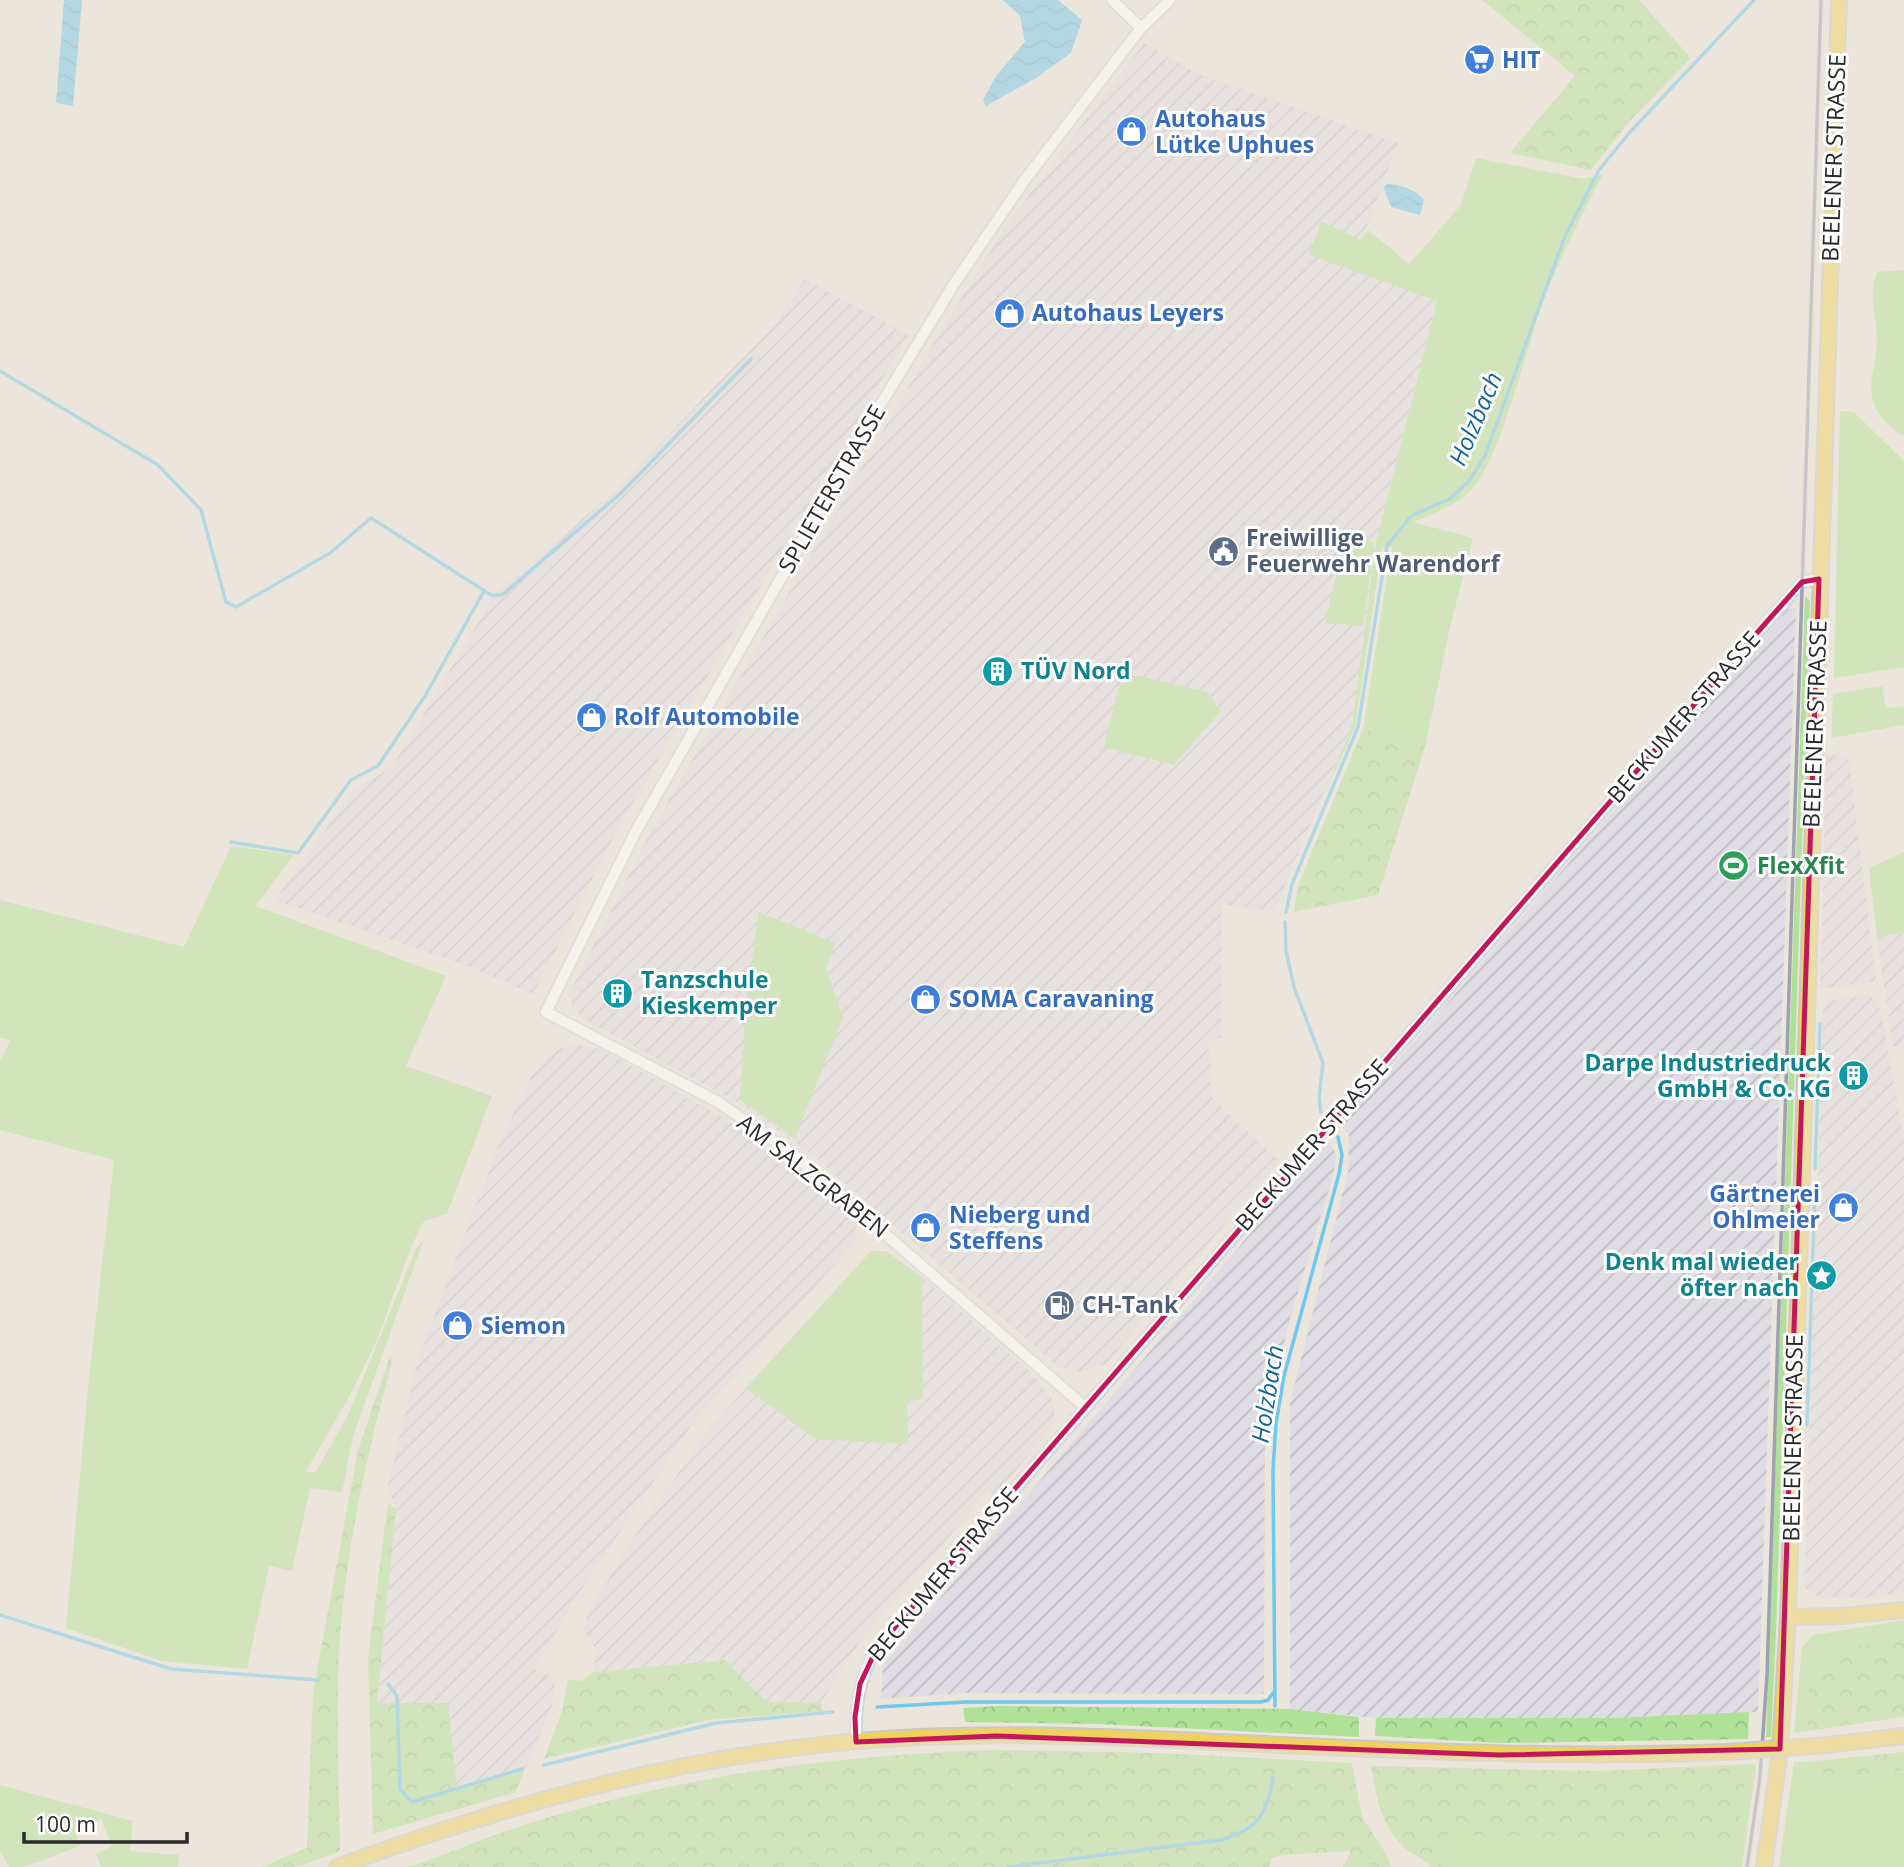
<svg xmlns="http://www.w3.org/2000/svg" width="1904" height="1867" viewBox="0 0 1904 1867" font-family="'Open Sans',sans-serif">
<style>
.industrial{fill:url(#industrial-furrows);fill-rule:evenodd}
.grass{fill:#afe298}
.forest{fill:url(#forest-crowns)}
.water{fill:url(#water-waves)}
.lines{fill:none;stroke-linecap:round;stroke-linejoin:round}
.stream{stroke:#6fc8ed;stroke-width:3.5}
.tertiary-casing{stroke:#d1d4e2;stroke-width:14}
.primary-casing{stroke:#c8c8c8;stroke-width:18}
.tertiary{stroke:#fff;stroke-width:10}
.primary{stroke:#efd25d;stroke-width:14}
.rail{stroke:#9ea1b4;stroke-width:3.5}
.primary-bridge-casing{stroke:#c8c8c8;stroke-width:18;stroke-linecap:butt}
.primary-bridge{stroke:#efd25d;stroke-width:14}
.marked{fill:none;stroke:#c2185b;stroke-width:5;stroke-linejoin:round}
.labels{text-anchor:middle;stroke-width:6;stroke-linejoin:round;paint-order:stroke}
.shop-label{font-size:23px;font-weight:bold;fill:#366cbe;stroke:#fff;text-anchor:start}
.street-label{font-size:23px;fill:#2a2a2a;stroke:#fff}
.service-label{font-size:23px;font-weight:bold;fill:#4e5e75;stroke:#fff;text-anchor:start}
.culture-label{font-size:23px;font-weight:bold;fill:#0d838f;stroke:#fff;text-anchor:start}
.leisure-label{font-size:23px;font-weight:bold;fill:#27864d;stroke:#fff;text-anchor:start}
.water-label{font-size:24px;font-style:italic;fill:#0e6599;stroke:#fff}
</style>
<defs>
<pattern id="industrial-furrows" width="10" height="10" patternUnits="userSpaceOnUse" patternTransform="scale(1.75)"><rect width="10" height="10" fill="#dfdce4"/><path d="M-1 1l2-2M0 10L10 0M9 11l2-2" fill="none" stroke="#c0bdc4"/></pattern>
<pattern id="forest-crowns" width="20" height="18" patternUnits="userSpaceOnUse" patternTransform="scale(1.75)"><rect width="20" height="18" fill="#afe298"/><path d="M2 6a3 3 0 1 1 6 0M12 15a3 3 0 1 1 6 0" fill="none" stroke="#97c283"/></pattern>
<pattern id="water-waves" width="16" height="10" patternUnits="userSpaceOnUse" patternTransform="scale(1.75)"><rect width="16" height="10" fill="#6fc8ed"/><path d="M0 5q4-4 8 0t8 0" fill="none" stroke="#60accb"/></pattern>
</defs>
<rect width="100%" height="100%" fill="#ece5db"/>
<path class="industrial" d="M1144,43L1200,75L1398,143L1362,240L1309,255L1437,300L1376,543L1352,726L1274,911L1222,904L1221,1038L1208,1040L1212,1098L1279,1161L1106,1364L1081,1372L1059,1367L805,1149L737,1102L589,1022L574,1010L569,994L651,831L932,346L1005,227ZM759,912L835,943L826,969Z
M805,279L908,335L621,823L533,994L468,966L275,900L354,790L392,767L497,591L614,492L779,319Z
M1796,608L1758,1712L1613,1718H1376L1290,1709V1403L1348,1172L1349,1136L1342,1125L1788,609Z
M1826,755H1842L1849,761L1876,981L1820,989Z
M1904,932V1045L1893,1047L1877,937Z
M1870,994L1881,1011L1904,1139V1592L1868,1598L1819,1597L1804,1587L1823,1009L1827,1001Z
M578,1045L601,1049L727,1120L857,1220L855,1242L694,1421L574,1601L534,1670L556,1677L552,1707L524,1772L457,1787L377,1703L396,1509L388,1485L418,1360L500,1141L531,1077L554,1050Z
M1329,1141L1336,1155L1333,1176L1290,1318L1265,1427L1264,1694L962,1693L881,1699L883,1665Z
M922,1277L1029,1371L1052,1399L1056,1423L994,1496L988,1491L862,1638L821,1703L767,1702L725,1660L594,1672L596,1650L584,1631L588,1612L638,1531L710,1428L746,1388L815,1439L907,1400L923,1399Z"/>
<path class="grass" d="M1476,158L1585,179L1603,174C1582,215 1561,256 1544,299C1528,342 1500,460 1473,488C1457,505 1434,513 1413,522L1473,538L1450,627L1425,747L1363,729L1392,547L1382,548L1355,727L1318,808L1352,726L1376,543L1437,301L1309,255L1321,221L1361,240L1368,230L1409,264L1461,205Z
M1904,270V436C1897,433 1892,429 1887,423C1858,395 1878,370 1877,336C1876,314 1868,294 1877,272Z
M1840,411L1854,412L1904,461V667L1834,678Z
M1346,535L1374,542L1363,626L1325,623Z
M1805,596L1810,601L1776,1632L1771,1737H1766Z
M1135,675L1207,692L1221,711L1174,765L1104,747L1119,686Z
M1882,686L1886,708L1904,706V725L1831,738L1833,694Z
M231,846L294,855L256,906L446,976L406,1066L492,1096L447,1214L424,1221C404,1257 394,1298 378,1337C358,1384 332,1427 306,1471L315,1473L348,1415L416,1249L424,1239L353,1436L342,1492L310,1488L292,1571L269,1566L247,1669L162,1661L66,1628L89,1378L114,1160L0,1130V1061L10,1041L0,1037V900L184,947Z
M1904,852V932L1877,937L1869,868Z
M759,912L835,943L826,969L843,1017L795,1138L740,1100L746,1004Z
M871,1251H886L922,1277L923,1399L907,1401L908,1444L815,1439L746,1388Z
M1904,1620V1637L1849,1648L1809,1683L1807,1731L1794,1733L1802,1647L1813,1635Z
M1794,1762H1806L1809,1782L1904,1770V1867H1779Z
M1749,1764L1756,1765L1742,1867H1442L1445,1835L1736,1841Z
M0,1785L133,1821L130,1851L179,1855L178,1867H101L96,1854L112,1846L101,1819L75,1831L80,1846L24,1867H9L0,1851Z"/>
<path class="forest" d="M1482,0H1639L1691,58L1628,123L1591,170L1510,153L1575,76Z
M1363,729L1425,747L1378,895L1294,912L1298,885Z
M390,1356L392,1363C363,1466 341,1572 338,1679C337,1736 339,1794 340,1851L298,1867H262L307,1848L313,1692L358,1450Z
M388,1503L396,1509L377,1703H448L457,1787L524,1772L516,1792L373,1834L368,1658Z
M1904,1637V1717L1807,1731L1809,1683L1849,1648Z
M725,1660L767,1702L821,1703L823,1711L708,1720L544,1759L562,1711L568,1680L581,1681L594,1672Z
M999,1706L1290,1709L1359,1717V1737L1098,1724L965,1722L963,1708Z
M1749,1712L1748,1739L1501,1743L1375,1736L1376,1718H1613Z
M998,1750L1159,1753L1352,1763L1362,1817L1388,1857L1391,1867H1343L1351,1851L1282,1855L1272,1858L1269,1867H410C452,1852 493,1834 536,1821C686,1775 842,1754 998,1750Z
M1904,1752V1770L1808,1782L1806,1762Z
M1749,1764L1736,1841L1446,1835L1442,1867H1432C1423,1858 1408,1853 1401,1844C1380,1823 1376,1794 1371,1766L1597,1771Z"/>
<path class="water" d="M64,0H82L73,106L56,103Z
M1003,0H1058L1082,20L1071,53L1036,78L986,106L983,100L996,76L1025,42L1020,16Z
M1388,184C1399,184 1419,191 1424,200L1420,215L1391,207L1383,186Z"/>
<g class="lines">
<path class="stream" d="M0,371L158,465L201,510L226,602L236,607L330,553L371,518L491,595H502L621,493L751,359
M231,842L298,853L351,780L378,766L425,696L484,591
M1286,912L1292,884L1358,727L1387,546L1411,516L1451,498L1469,481L1485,456L1565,236L1599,170L1631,131L1754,0
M1285,922L1286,951L1294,987L1323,1063L1319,1098L1321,1112
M1815,1169L1820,1024
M1807,1425L1815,1191
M0,1615L171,1669L318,1680
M388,1684L397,1696L400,1789L412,1802L522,1769
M1275,1706L1273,1470L1276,1424L1284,1376L1339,1174L1342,1155L1338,1137
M877,1707L966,1702H1261L1268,1700L1273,1693
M544,1765L716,1723L833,1712
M1008,1867L1221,1840C1257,1830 1268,1814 1273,1777"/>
<defs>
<path id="tertiary" d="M1112,0L1141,28
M1085,1407L794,1155L718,1102L546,1012L636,831L878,409L954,284L1024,181L1141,28L1170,0
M856,1742C855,1707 858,1678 877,1648L1725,669L1802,582L1819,579"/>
<path id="primary" d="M1788,1617L1842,1616L1904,1610
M1828,1745L1904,1736
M337,1867C519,1800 706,1749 900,1738C1027,1731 1154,1739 1281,1745C1430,1752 1577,1758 1726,1752
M1764,1867L1780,1750L1788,1617L1839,0"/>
</defs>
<use href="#tertiary" class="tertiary-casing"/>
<use href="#primary" class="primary-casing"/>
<use href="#tertiary" class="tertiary"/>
<use href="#primary" class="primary"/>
<path class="rail" d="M1747,1867L1760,1777L1767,1675L1821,0"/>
<defs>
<path id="primary-bridge" d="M1726,1752L1828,1745"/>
</defs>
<use href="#primary-bridge" class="primary-bridge-casing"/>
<use href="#primary-bridge" class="primary-bridge"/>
</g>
<path d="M0 0H1904V1867H0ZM1819,579L1780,1749L1499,1755L996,1736L856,1742L855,1717L860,1684L877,1648L1725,669L1802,582Z" fill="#ece5db" fill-opacity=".55" fill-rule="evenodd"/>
<path class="marked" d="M1819,579L1780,1749L1499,1755L996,1736L856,1742L855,1717L860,1684L877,1648L1725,669L1802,582Z"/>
<defs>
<symbol id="supermarket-disc" viewBox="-11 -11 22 22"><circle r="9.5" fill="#3f7fe0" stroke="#fff"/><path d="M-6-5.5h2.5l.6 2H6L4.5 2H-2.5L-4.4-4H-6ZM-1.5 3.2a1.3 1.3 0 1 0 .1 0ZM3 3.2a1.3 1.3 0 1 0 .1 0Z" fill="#fff"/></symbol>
<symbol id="shop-disc" viewBox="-11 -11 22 22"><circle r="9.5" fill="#3f7fe0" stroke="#fff"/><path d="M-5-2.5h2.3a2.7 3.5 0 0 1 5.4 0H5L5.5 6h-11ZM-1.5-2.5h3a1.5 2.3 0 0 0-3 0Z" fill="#fff"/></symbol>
<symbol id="civic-disc" viewBox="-11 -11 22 22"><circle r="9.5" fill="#5c6f8a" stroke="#fff"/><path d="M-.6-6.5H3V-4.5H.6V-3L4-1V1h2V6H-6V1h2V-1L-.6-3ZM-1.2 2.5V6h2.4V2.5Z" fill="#fff"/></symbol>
<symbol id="building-disc" viewBox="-11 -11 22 22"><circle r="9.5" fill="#0f9aa8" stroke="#fff"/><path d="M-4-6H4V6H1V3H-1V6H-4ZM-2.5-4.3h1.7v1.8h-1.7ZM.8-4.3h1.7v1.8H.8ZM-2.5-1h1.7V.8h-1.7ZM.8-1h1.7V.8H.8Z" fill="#fff"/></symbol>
<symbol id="stadium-disc" viewBox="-11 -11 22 22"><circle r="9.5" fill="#2e9e5b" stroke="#fff"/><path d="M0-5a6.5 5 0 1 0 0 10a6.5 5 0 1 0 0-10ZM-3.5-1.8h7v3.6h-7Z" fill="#fff"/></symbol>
<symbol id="sight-disc" viewBox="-11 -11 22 22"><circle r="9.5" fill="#0f9aa8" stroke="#fff"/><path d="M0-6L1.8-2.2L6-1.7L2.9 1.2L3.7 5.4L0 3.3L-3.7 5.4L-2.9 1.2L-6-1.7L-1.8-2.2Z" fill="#fff"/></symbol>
<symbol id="fuel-disc" viewBox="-11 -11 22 22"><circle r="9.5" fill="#5c6f8a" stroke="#fff"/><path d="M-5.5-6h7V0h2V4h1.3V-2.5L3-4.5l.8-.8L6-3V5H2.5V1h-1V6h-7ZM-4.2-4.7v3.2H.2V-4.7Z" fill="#fff"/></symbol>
</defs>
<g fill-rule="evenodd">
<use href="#supermarket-disc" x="1462" y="42" width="35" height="35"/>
<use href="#shop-disc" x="1114" y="114" width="35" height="35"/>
<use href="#shop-disc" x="992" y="296" width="35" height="35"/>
<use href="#civic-disc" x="1206" y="534" width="35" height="35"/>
<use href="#building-disc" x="980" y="654" width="35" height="35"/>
<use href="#shop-disc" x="574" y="700" width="35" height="35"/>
<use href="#stadium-disc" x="1716" y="848" width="35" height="35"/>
<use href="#building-disc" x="600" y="976" width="35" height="35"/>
<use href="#shop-disc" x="908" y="982" width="35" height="35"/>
<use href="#building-disc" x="1836" y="1058" width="35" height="35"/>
<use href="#shop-disc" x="1826" y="1190" width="35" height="35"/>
<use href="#shop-disc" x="908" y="1210" width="35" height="35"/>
<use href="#sight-disc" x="1804" y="1258" width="35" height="35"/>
<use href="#fuel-disc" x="1042" y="1288" width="35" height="35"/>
<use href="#shop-disc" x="440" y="1308" width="35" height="35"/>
</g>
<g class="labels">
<g class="shop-label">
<text x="1502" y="68">HIT</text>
<text x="1155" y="127">Autohaus<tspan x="1155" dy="26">Lütke Uphues</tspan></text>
<text x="1032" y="321">Autohaus Leyers</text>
<text x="614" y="725">Rolf Automobile</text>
<text x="949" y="1007">SOMA Caravaning</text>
<text x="1820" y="1202" text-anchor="end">Gärtnerei<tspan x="1820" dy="26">Ohlmeier</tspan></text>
<text x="949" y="1223">Nieberg und<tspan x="949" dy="26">Steffens</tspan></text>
<text x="481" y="1334">Siemon</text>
</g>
<g class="street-label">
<text transform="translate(1834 158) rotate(-88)" y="8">BEELENER STRASSE</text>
<text transform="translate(832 489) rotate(-60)" y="8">SPLIETERSTRASSE</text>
<text transform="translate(1684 717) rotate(-49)" y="8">BECKUMER STRASSE</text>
<text transform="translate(1815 724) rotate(-88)" y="8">BEELENER STRASSE</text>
<text transform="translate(1312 1145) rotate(-49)" y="8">BECKUMER STRASSE</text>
<text transform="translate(813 1176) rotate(38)" y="8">AM SALZGRABEN</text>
<text transform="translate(1793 1438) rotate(-89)" y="8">BEELENER STRASSE</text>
<text transform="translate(943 1574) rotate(-50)" y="8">BECKUMER STRASSE</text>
</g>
<g class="service-label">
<text x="1246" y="546">Freiwillige<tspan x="1246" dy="26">Feuerwehr Warendorf</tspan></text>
<text x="1082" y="1313">CH-Tank</text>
</g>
<g class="culture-label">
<text x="1021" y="679">TÜV Nord</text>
<text x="641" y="988">Tanzschule<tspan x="641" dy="26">Kieskemper</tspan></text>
<text x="1831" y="1071" text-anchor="end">Darpe Industriedruck<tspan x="1831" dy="26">GmbH &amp; Co. KG</tspan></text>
<text x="1799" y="1270" text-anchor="end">Denk mal wieder<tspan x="1799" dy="26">öfter nach</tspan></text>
</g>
<g class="leisure-label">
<text x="1757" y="874">FlexXfit</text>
</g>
<g class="water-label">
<text transform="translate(1476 419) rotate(-67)" y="8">Holzbach</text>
<text transform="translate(1268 1394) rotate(-81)" y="8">Holzbach</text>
</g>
</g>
<path d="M24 1832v10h163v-10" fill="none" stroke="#2a2a2a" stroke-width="3.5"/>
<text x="35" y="1832" font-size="21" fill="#2a2a2a" stroke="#ffffff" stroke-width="5" paint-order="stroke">100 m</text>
</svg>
